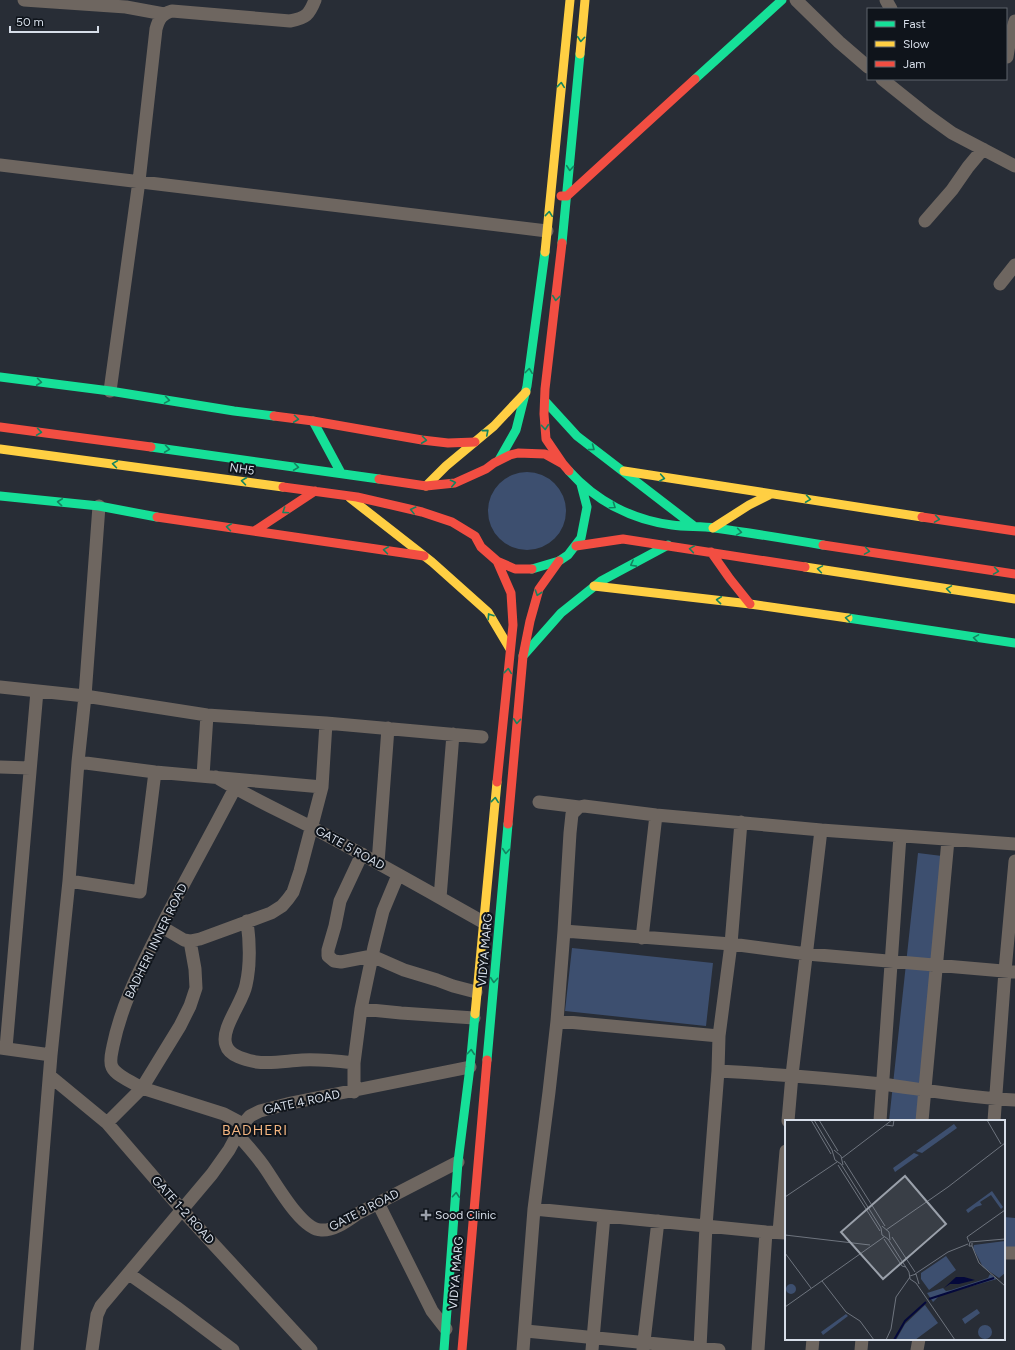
<svg xmlns="http://www.w3.org/2000/svg" width="1015" height="1350" viewBox="0 0 1015 1350" font-family="Figtree,sans-serif">
<style>
.green{fill:#3d4f6f}
.lines{fill:none;stroke-linecap:round;stroke-linejoin:round}
.street{stroke:#6e6660;stroke-width:13}
.fast{stroke:#16e098;stroke-width:9}
.slow{stroke:#ffcf43;stroke-width:9}
.jam{stroke:#f24e42;stroke-width:9}
.oneway{stroke:#138460}
.poi-dot{fill:#9aa0aa;stroke:#0f141b;stroke-width:1.5}
.labels{text-anchor:middle;stroke-width:4;stroke-linejoin:round;paint-order:stroke}
.street-label{font-size:12px;fill:#d7dee9;stroke:#0f141b}
.poi-label{font-size:12px;fill:#d7dee9;stroke:#0f141b;text-anchor:start}
.quarter-label{font-size:14px;letter-spacing:1px;fill:#f5b681;stroke:#0f141b}
.inset-river{fill:none;stroke:#04083b;stroke-width:2}
.inset-road{fill:none;stroke:#6e747e;stroke-width:1}
.view{fill:#9aa0aa;fill-opacity:0.15;stroke:#9aa0aa;stroke-width:2}
.inset-edge{fill:none;stroke:#d7dee9;stroke-width:2}
</style>
<rect width="100%" height="100%" fill="#282d36"/>
<path class="green" d="M488 511a39 39 0 1 1 78 0a39 39 0 1 1-78 0Z
M918,853L942,856L917,1121H889Z
M572,948L713,963L706,1026L565,1011Z
M1004,1217L1015,1218V1249H1004Z"/>
<g class="lines">
<path class="street" d="M24,0L126,7L164,14
M796,0L839,42L868,67
M886,0L891,9
M1007,57L1010,38L1015,21
M882,79L927,115L952,133L1015,166
M0,165L547,231
M925,221L952,190L968,167L983,149
M1000,284L1015,265
M110,391L139,181L156,29C159,18 162,14 172,11L290,21C306,18 309,15 315,0
M0,687L85,696L207,715L326,723L482,737
M78,762L155,772L322,787
M0,767L30,768
M203,776L207,715
M216,777C247,796 280,811 313,828C370,858 426,890 483,922
M539,802L579,807
M362,854L340,901L335,926L328,950V956L334,961L341,962L372,956L404,970L437,980L453,986L476,992
M378,863L388,728
M69,881L140,892L155,772
M440,898L453,734
M247,921C250,943 251,963 246,985C243,1002 220,1029 226,1045C229,1056 246,1060 256,1062C272,1064 286,1061 302,1060C319,1059 337,1061 354,1063
M162,927L184,940L190,941L200,939L271,913L282,906L288,899L293,892L300,871L322,787L326,723
M564,931L731,944L807,954L1015,972
M642,938L656,815
M190,941L195,969L196,988L190,1006L180,1026L142,1088C134,1083 116,1076 112,1067C109,1061 112,1052 113,1046C122,1002 142,966 162,925C186,879 211,834 235,788
M361,1009L401,1013L474,1018
M557,1021L719,1036
M0,1048L51,1055
M6,1048L37,691
M718,1071C773,1074 827,1078 882,1084C926,1090 970,1098 1015,1100
M50,1076L107,1123L182,1210L311,1350
M354,1092V1063L361,1009L374,947L383,911L398,875
M788,1121L792,1075L821,830
M880,1121L900,836
M922,1121L948,840
M994,1121L1005,971L1015,861
M107,1123L142,1088L224,1114L243,1124
M237,1134C246,1144 255,1154 263,1165C274,1180 301,1230 321,1230C334,1231 347,1221 357,1214L458,1162
M378,1203L432,1311L446,1329
M534,1209L766,1232L786,1233
M779,1232L786,1151
M1004,1253H1015
M129,1274L176,1307L233,1350
M526,1331L719,1350
M700,1348L706,1226L718,1071L719,1036L731,944L741,822
M27,1350L51,1055L69,881L78,762L85,696L99,506
M92,1350L97,1315L101,1306L212,1174L229,1150L243,1124L250,1116L260,1111L291,1103L470,1067
M523,1350L534,1209L549,1092L557,1021L564,931L570,833L572,814L579,807L584,806L656,815L821,830L1015,844
M592,1350L604,1216
M643,1350L658,1221
M758,1350L766,1232
M812,1350L813,1339
M861,1350L862,1339
M917,1350L919,1339"/>
<path class="fast" d="M695,79L782,0
M562,243L580,54
M0,377L110,391L234,411L274,416
M545,401L577,436L694,526
M313,421L341,473
M151,447L379,479
M499,460L516,430L527,386L545,252
M569,471C596,501 632,520 672,525C686,527 700,526 715,528C751,533 787,539 823,545
M0,496L99,506L157,517
M532,569L559,561L568,555L581,538L587,507L581,484
M848,618L1015,643
M523,656L561,613L601,581L668,545
M487,1060L508,824
M444,1350L458,1162L470,1067L475,1014"/>
<path class="slow" d="M580,54L585,0
M545,252L570,0
M0,449L283,487
M624,471L922,517
M426,486L446,466L494,426L526,392
M350,498L432,562L488,612L510,649
M713,528L749,505L769,495
M805,567L1015,599
M594,586L750,604L848,618
M475,1014L497,782"/>
<path class="jam" d="M561,196H567L695,79
M562,243L545,389L544,414L546,439L563,464
M274,416L313,421L422,440L448,443L475,442
M0,427L151,447
M379,479L426,486L455,483L486,469L494,463L510,455L518,453L545,454L563,464L569,471
M283,487L357,497L422,512L452,522L475,536L481,547L497,561L515,569H532
M157,517L424,556
M922,517L1015,531
M256,530L315,491
M823,545L1015,574
M576,546L623,539L805,567
M711,552L730,579L750,604
M497,561L511,593L513,625L497,782
M508,824L523,656L530,621L539,589L559,561
M462,1350L487,1060"/>
</g>
<defs><path id="oneway-chevron" d="M-2-3.5L2.5 0L-2 3.5" fill="none" stroke-width="1.6" stroke-linecap="round" stroke-linejoin="round"/></defs>
<g class="oneway">
<use href="#oneway-chevron" transform="translate(581 39) rotate(95)"/>
<use href="#oneway-chevron" transform="translate(561 85) rotate(-84)"/>
<use href="#oneway-chevron" transform="translate(570 168) rotate(95)"/>
<use href="#oneway-chevron" transform="translate(549 214) rotate(-84)"/>
<use href="#oneway-chevron" transform="translate(556 298) rotate(97)"/>
<use href="#oneway-chevron" transform="translate(529 371) rotate(-83)"/>
<use href="#oneway-chevron" transform="translate(39 382) rotate(7)"/>
<use href="#oneway-chevron" transform="translate(167 400) rotate(9)"/>
<use href="#oneway-chevron" transform="translate(296 419) rotate(7)"/>
<use href="#oneway-chevron" transform="translate(545 427) rotate(85)"/>
<use href="#oneway-chevron" transform="translate(39 432) rotate(8)"/>
<use href="#oneway-chevron" transform="translate(486 432) rotate(-40)"/>
<use href="#oneway-chevron" transform="translate(424 440) rotate(7)"/>
<use href="#oneway-chevron" transform="translate(592 448) rotate(37)"/>
<use href="#oneway-chevron" transform="translate(167 449) rotate(8)"/>
<use href="#oneway-chevron" transform="translate(115 464) rotate(-172)"/>
<use href="#oneway-chevron" transform="translate(296 467) rotate(8)"/>
<use href="#oneway-chevron" transform="translate(662 478) rotate(10)"/>
<use href="#oneway-chevron" transform="translate(244 481) rotate(-172)"/>
<use href="#oneway-chevron" transform="translate(453 483) rotate(-12)"/>
<use href="#oneway-chevron" transform="translate(808 499) rotate(8)"/>
<use href="#oneway-chevron" transform="translate(60 502) rotate(-174)"/>
<use href="#oneway-chevron" transform="translate(613 506) rotate(35)"/>
<use href="#oneway-chevron" transform="translate(413 510) rotate(-166)"/>
<use href="#oneway-chevron" transform="translate(285 511) rotate(146)"/>
<use href="#oneway-chevron" transform="translate(937 519) rotate(9)"/>
<use href="#oneway-chevron" transform="translate(229 527) rotate(-172)"/>
<use href="#oneway-chevron" transform="translate(739 532) rotate(9)"/>
<use href="#oneway-chevron" transform="translate(692 549) rotate(-171)"/>
<use href="#oneway-chevron" transform="translate(386 550) rotate(-172)"/>
<use href="#oneway-chevron" transform="translate(867 551) rotate(9)"/>
<use href="#oneway-chevron" transform="translate(633 564) rotate(152)"/>
<use href="#oneway-chevron" transform="translate(820 569) rotate(-171)"/>
<use href="#oneway-chevron" transform="translate(996 571) rotate(9)"/>
<use href="#oneway-chevron" transform="translate(949 589) rotate(-171)"/>
<use href="#oneway-chevron" transform="translate(538 593) rotate(109)"/>
<use href="#oneway-chevron" transform="translate(719 600) rotate(-174)"/>
<use href="#oneway-chevron" transform="translate(490 616) rotate(-123)"/>
<use href="#oneway-chevron" transform="translate(848 618) rotate(-171)"/>
<use href="#oneway-chevron" transform="translate(976 638) rotate(-171)"/>
<use href="#oneway-chevron" transform="translate(508 671) rotate(-84)"/>
<use href="#oneway-chevron" transform="translate(517 721) rotate(95)"/>
<use href="#oneway-chevron" transform="translate(495 800) rotate(-84)"/>
<use href="#oneway-chevron" transform="translate(506 851) rotate(95)"/>
<use href="#oneway-chevron" transform="translate(494 980) rotate(95)"/>
<use href="#oneway-chevron" transform="translate(471 1052) rotate(-85)"/>
<use href="#oneway-chevron" transform="translate(456 1195) rotate(-86)"/>
</g>
<path class="poi-dot" d="M424 1209h4v4h4v4h-4v4h-4v-4h-4v-4h4z"/>
<g class="labels">
<g class="street-label">
<text transform="translate(242 469) rotate(8)" y="4">NH5</text>
<text transform="translate(350 848) rotate(29)" y="4">GATE 5 ROAD</text>
<text transform="translate(156 941) rotate(-64)" y="4">BADHERI INNER ROAD</text>
<text transform="translate(485 950) rotate(-85)" y="4">VIDYA MARG</text>
<text transform="translate(302 1102) rotate(-12)" y="4">GATE 4 ROAD</text>
<text transform="translate(183 1210) rotate(48)" y="4">GATE 1-2 ROAD</text>
<text transform="translate(364 1210) rotate(-27)" y="4">GATE 3 ROAD</text>
<text transform="translate(456 1273) rotate(-85)" y="4">VIDYA MARG</text>
</g>
<g class="poi-label">
<text x="435" y="1219">Sood Clinic</text>
</g>
<g class="quarter-label">
<text x="255" y="1135">BADHERI</text>
</g>
</g>
<g transform="translate(785 1120)">
<rect width="220" height="220" fill="#282d36"/>
<path d="M169,4L172,8L137,33L131,31ZM129,33L134,35L110,52L108,48ZM207,71L218,87L216,89L206,75L195,82L197,85L191,87L183,93L181,90ZM220,121V153L214,158L198,147L188,128L189,125ZM161,136L171,150L144,170L136,159V153ZM205,154L212,159L155,175L148,182L142,173L158,168L161,171L166,170L203,158ZM1 169a5 5 0 1 1 10 0a5 5 0 1 1-10 0ZM140,185L153,203L130,220H111L120,204ZM192,189L195,193L180,204L177,199ZM61,194L63,196L38,215L36,212ZM193 212a7 7 0 1 1 14 0a7 7 0 1 1-14 0Z" fill="#3d4f6f"/>
<path d="M171,157H179L190,160L174,164H165L159,168Z" fill="#04083b"/>
<path class="inset-river" d="M144,179L209,158M109,220L120,201L141,182"/>
<path class="inset-road" d="M26,0L46,34M29,0L47,30L50,40L56,44L96,108L97,115L103,119L124,152L125,159L131,163L170,220M34,0L53,31M202,0L216,24M101,5L108,6L109,0M49,30L56,36L58,45M57,38L107,0M59,41L100,106M53,45L95,111M0,77L52,42M97,106L104,112L105,120M101,110L163,67L220,23M0,115L85,125M107,117L130,152M99,119L117,146L121,147M184,122L182,117L220,90M187,123V126H184L185,122L220,119M187,126L194,143L220,166M0,133L26,168M130,154L163,132L183,124M125,156L131,154L134,164M37,161L61,192L75,201L89,220M0,187L99,117M101,220L106,209L111,177L125,157"/>
<path class="view" d="M120,56L161,104L98,159L56,112Z"/>
<rect width="220" height="220" class="inset-edge"/>
</g>
<rect x="867" y="8" width="140" height="72" fill="#0f141b" stroke="#5f656d"/>
<rect x="875" y="21" width="20" height="6" fill="#16e098" stroke="#5f656d"/>
<text x="903" y="28" font-size="12" fill="#d7dee9">Fast</text>
<rect x="875" y="41" width="20" height="6" fill="#ffcf43" stroke="#5f656d"/>
<text x="903" y="48" font-size="12" fill="#d7dee9">Slow</text>
<rect x="875" y="61" width="20" height="6" fill="#f24e42" stroke="#5f656d"/>
<text x="903" y="68" font-size="12" fill="#d7dee9">Jam</text>
<path d="M10 26v6h88v-6" fill="none" stroke="#d7dee9" stroke-width="2"/>
<text x="16" y="26" font-size="12" fill="#d7dee9" stroke="#0f141b" stroke-width="3" paint-order="stroke">50 m</text>
</svg>
